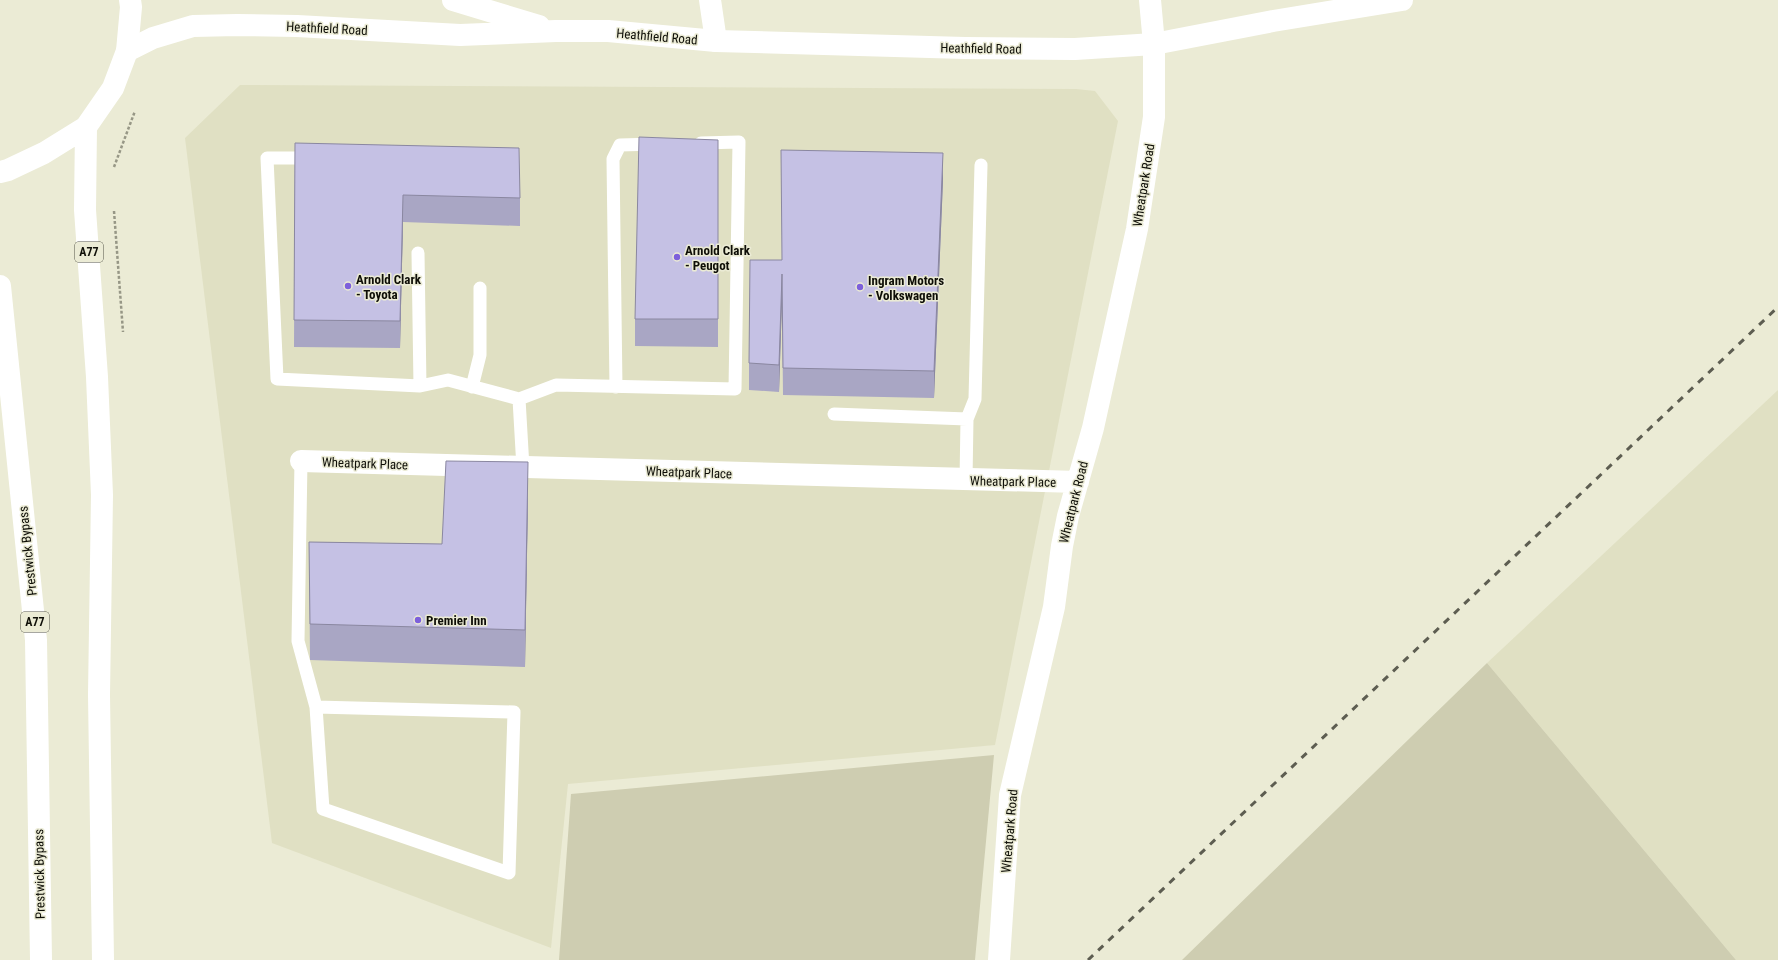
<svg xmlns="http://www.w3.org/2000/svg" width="1778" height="960" viewBox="0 0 1778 960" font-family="'Roboto Condensed',sans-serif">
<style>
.built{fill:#e0e0c3}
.green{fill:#cecdb1}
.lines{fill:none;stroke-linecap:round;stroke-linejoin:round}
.path{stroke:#979786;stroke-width:2.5;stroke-dasharray:3 2;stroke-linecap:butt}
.service{stroke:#fff;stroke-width:13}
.minor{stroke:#fff;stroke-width:22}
.secondary{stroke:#fff;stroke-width:22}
.trunk{stroke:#fff;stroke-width:22}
.rail{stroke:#5d5d51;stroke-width:3;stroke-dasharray:7 7;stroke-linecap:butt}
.wall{fill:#a9a6c4}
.shaded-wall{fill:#8a87a0}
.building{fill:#c5c1e4;stroke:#8a87a0}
.poi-dot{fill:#7d60db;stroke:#ebebd5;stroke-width:1.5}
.labels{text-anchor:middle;stroke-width:3;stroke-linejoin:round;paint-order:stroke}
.shield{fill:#ebebd5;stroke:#505045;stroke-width:1}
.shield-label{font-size:12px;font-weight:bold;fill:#0e0e07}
.street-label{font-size:13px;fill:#0e0e07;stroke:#ebebd5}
.poi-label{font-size:13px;font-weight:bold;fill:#0e0e07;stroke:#ebebd5;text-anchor:start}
</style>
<rect width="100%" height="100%" fill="#ebebd5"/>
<path class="built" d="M240,85L1076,89L1095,91L1118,121L995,745L568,784L551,948L272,843L185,138Z
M1778,390V960H1736L1487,663Z"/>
<path class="green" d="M1487,663L1736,960H1182Z
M994,755L975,960H559L571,794Z"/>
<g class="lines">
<path class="path" d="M114,167L135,111
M114,211L123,332"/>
<path class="service" d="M313,158H267L277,379L420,386L448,380L519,399L523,468
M418,253L420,386
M472,387L480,355V288
M616,387L613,159L620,145L656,144
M519,399L556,385L735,389L739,142L701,143
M834,414L967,419L975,399L981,165
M301,461L298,641L316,707L323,809L509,873L514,712L316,707
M966,480L967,419"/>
<path class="minor" d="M710,0L716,41
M301,461L1078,482
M999,960L1010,795L1054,607L1062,546L1068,516L1093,428L1137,229L1154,117V44L1150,0"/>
<path class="secondary" d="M453,0L539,26
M127,51L153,38L193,26L237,25L297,26L460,35L556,31H608L716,41L965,48L1075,49L1154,44L1273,21L1402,0"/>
<path class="trunk" d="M86,127L85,210L97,377L102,495L99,695L103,960
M0,172L8,170L44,153L86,127L113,88L127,51L131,7L130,0
M0,286L36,640L41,960"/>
<path class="rail" d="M1088,960L1778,307"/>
</g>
<path class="wall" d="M718,140V347L635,346V319Z
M295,143L520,198V226L403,222L400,348L294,347Z
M943,180L934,398L783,395L782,301L779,392L749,390V363L782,260Z
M528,498L525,667L310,660L309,542L442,544Z"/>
<path class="shaded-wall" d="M943,153V180L934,398V371Z
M403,195V222L400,348V321Z
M782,274V301L779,392V365Z
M528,462V498L525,667V630Z"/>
<path class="building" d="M639,137L718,140V319H635Z
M295,143L519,148L520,198L403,195L400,321L294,320Z
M781,150L943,153L934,371L783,368L782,274L779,365L749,363L750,260H782Z
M446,461L528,462L525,630L310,624L309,542L442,544Z"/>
<g class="poi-dot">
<circle cx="677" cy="257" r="4"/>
<circle cx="348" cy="286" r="4"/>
<circle cx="860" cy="287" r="4"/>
<circle cx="418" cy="620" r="4"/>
</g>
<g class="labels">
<g class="shield">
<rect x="75" y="242" width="28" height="20" rx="3"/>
<rect x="21" y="612" width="28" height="20" rx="3"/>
</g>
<g class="shield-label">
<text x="89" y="256">A77</text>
<text x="35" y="626">A77</text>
</g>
<g class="street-label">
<text transform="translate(327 28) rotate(3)" y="5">Heathfield Road</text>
<text transform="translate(657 36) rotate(5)" y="5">Heathfield Road</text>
<text transform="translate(981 48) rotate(1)" y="5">Heathfield Road</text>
<text transform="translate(1143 185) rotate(-81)" y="5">Wheatpark Road</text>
<text transform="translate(365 463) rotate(2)" y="5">Wheatpark Place</text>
<text transform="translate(689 472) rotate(2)" y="5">Wheatpark Place</text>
<text transform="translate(1013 481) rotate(1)" y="5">Wheatpark Place</text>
<text transform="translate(1073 502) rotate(-76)" y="5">Wheatpark Road</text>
<text transform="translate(27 551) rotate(-96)" y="5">Prestwick Bypass</text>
<text transform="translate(1009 831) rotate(-85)" y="5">Wheatpark Road</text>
<text transform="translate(39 874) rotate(-91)" y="5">Prestwick Bypass</text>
</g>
<g class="poi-label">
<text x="685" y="255">Arnold Clark<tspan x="685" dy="15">- Peugot</tspan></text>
<text x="356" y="284">Arnold Clark<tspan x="356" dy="15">- Toyota</tspan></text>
<text x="868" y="285">Ingram Motors<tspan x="868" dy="15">- Volkswagen</tspan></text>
<text x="426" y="625">Premier Inn</text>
</g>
</g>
</svg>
